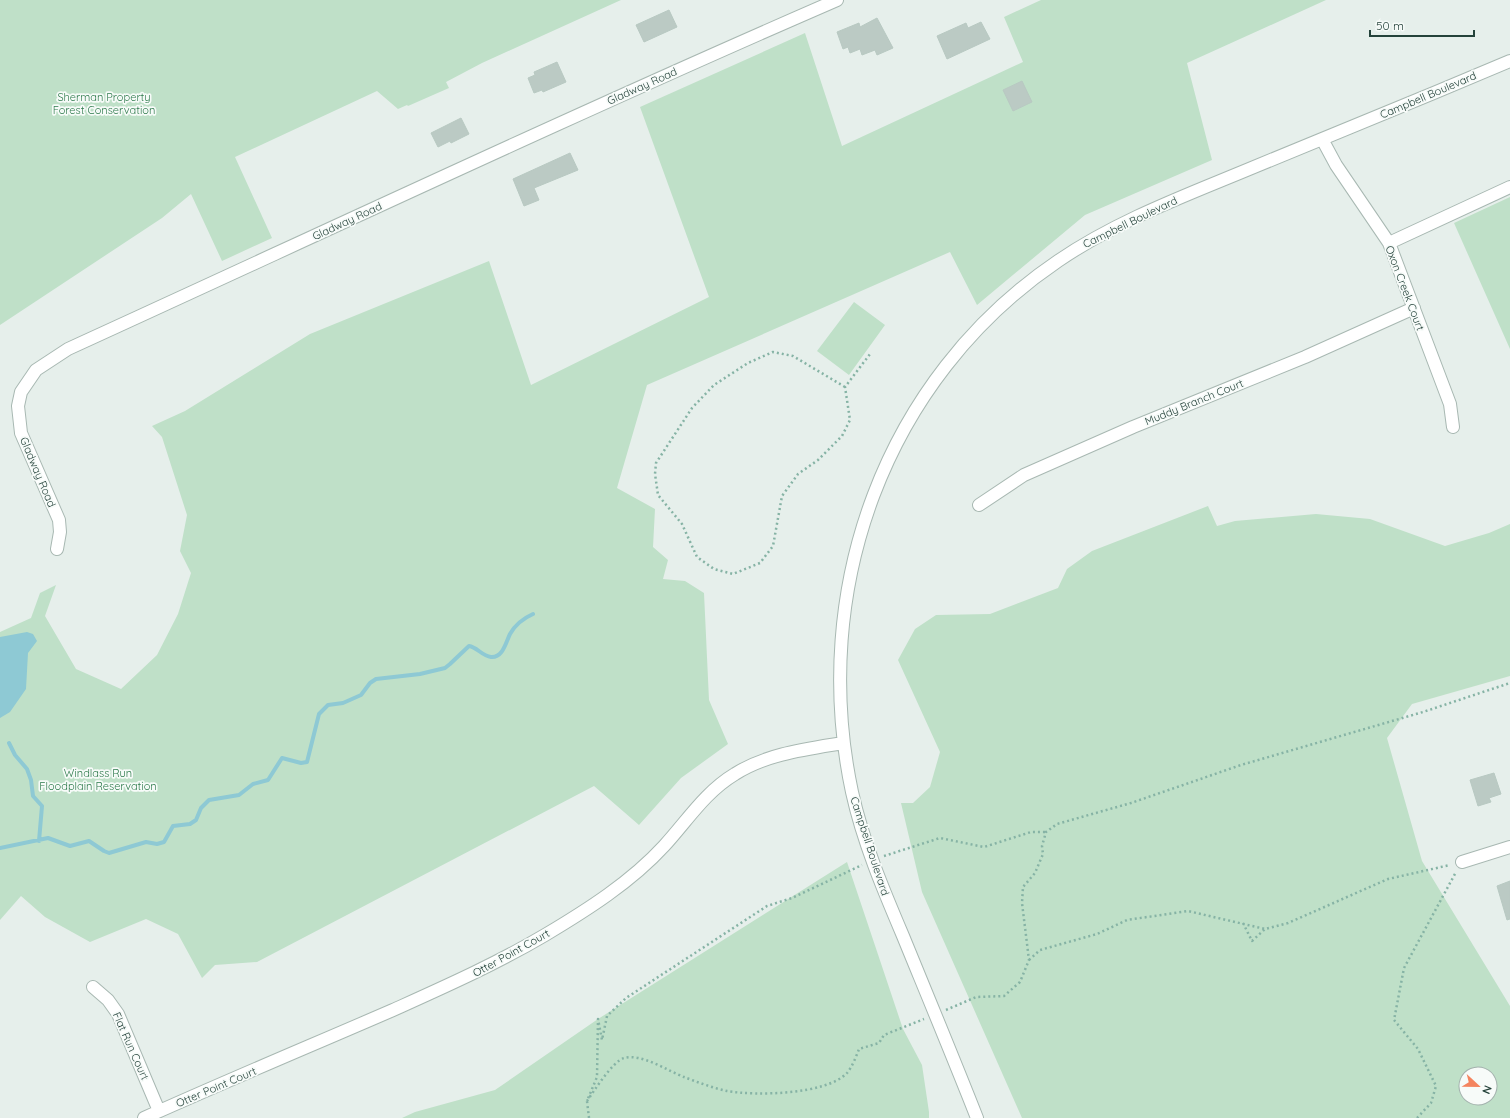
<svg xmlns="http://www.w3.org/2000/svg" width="1510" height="1118" viewBox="0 0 1510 1118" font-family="Quicksand,sans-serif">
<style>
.green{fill:#bfe0c8;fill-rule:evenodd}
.water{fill:#8ec9d4}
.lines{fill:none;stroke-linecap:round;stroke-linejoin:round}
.stream{stroke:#8ec9d4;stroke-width:4}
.building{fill:#bbcac4;stroke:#b8c9c2}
.minor-casing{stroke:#a8b8b2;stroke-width:14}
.path{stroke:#86b3a5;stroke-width:2.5;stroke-dasharray:2 3;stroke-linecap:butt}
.minor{stroke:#fff;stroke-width:12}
.labels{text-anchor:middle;stroke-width:3.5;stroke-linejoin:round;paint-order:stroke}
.street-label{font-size:11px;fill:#24423a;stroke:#f7fbf9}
.park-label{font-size:11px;fill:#2d7a4b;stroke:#f7fbf9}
</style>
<rect width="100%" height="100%" fill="#e6efeb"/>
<path class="green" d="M0,0H621L482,63L446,82L449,88L408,106L407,105L398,109L377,91L235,157L272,238L222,261L191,194L162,218L0,325Z
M1041,0H1326L1187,63L1212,160L1085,215L977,305L950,252L647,385L617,488L655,509L653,547L668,560L663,579L685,581L704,593L709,700L728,744L681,778L639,825L594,786L257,962L215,965L202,978L178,934L146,919L90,942L45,917L21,896L0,920V632L31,618L40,593L56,585L45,616L76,669L121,689L157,655L178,614L191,573L180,551L187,515L162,437L152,426L185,411L310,334L489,261L531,385L709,297L640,107L805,33L842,146L1023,62L1004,17Z
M1510,197V349L1454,223Z
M854,302L885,325L849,375L817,351Z
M1208,506L1217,526L1235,521L1316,514L1370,519L1445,546L1489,533L1510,524V676L1412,704L1387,738L1422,861L1510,1006V1118H1022L922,892L901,803H913L930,787L940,752L898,660L915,629L936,615L990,614L1058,588L1067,569L1092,551ZM1466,1074H1490V1098H1466Z
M847,862L903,1029L922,1065L929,1112V1118H402L415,1112L495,1090L598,1019Z"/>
<path class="water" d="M27,632L33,634L37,641L28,653L26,689L10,712L0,718V637Z"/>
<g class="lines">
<path class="stream" d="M9,743L15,755L27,769L31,780L33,796L42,806L39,841
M0,848L48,838L70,846L89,841L104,851L109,853L146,842L157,844L164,842L173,826L190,824L196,820L201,808L209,800L239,795L253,784L268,780L282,758L301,763L307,762L319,714L328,705L343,703L361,695L370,683L376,679L420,674L445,668L450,664L469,646C477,647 482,656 491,657C503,658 506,642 510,634C515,625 524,618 533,614"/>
</g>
<path class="building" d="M669,10L677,27L644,42L636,25Z
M877,18L893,48L877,55L875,50L862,55L860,49L850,53L848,47L843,49L837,32L859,23L860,27Z
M981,22L990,39L947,59L937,36L966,23L968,28Z
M557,62L566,82L543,92L542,90L534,93L528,78L535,75L534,72Z
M1022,81L1032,102L1013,111L1003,90Z
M461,118L469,134L451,143L450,141L438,147L431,133Z
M570,153L578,170L534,188L539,200L524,206L513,179Z
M1494,773L1501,794L1489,798L1491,802L1478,806L1470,780Z
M1510,881V919L1507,920L1497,886Z"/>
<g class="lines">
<defs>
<path id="minor" d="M1322,139L1336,165L1389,243L1450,404L1453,427
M1389,243L1510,187
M979,505L1024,475L1133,427L1305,357L1414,308
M57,549L60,532L59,520L21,433L18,406L21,392L36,370L68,349C324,232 579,112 837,0
M1462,862L1510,847
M93,987L108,1000L118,1014L159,1111
M144,1118C226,1081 310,1046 393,1010C444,987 496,964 545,935C587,910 631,882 664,846C687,821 705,792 735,774C766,754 807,749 843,743
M977,1118C953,1057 928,997 903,936C883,889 863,842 852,792C809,590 884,379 1058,261C1118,220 1187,195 1254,167C1340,132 1425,97 1510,61"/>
</defs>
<use href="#minor" class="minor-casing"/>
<path class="path" d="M845,387L793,356L773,352L748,363L714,385L692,408L656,463L655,474L658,495L682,524L697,557L714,569L733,574L760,563L773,546L782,496L798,474L818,460L842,436L850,420L845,387L870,354
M884,856L940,838L984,847L1031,832H1046
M1243,923L1252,941L1265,929
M1029,960L1040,950L1097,934L1127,920L1188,911L1265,929L1288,923L1388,879L1450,865
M946,1010L976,997L1004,996L1020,982L1029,960L1022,903L1023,887L1035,873L1043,854L1042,846L1046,832L1057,824L1131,803L1241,765L1423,712L1510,683
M587,1101C594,1091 613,1061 624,1058C641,1053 668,1071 684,1077C697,1082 713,1088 727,1091C755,1096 826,1095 847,1073C852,1067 856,1057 859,1049L879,1043L884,1035L924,1019
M589,1118L587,1101L597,1077L598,1019L602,1040L607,1016L626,998L767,906L792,898L862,865
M1417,1118L1431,1103L1436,1086L1418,1049L1394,1020L1404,968L1456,872"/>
<use href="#minor" class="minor"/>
</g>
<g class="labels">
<g class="street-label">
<text transform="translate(642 86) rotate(-24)" y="4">Gladway Road</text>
<text transform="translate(1428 95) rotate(-23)" y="4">Campbell Boulevard</text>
<text transform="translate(347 221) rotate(-25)" y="4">Gladway Road</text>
<text transform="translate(1130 222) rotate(-26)" y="4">Campbell Boulevard</text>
<text transform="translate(1405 288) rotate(69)" y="4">Oxon Creek Court</text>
<text transform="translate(1194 402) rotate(-22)" y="4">Muddy Branch Court</text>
<text transform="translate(38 472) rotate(67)" y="4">Gladway Road</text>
<text transform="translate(870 846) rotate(72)" y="4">Campbell Boulevard</text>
<text transform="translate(511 953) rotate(-29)" y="4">Otter Point Court</text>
<text transform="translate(131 1046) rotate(66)" y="4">Flat Run Court</text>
<text transform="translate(216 1087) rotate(-23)" y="4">Otter Point Court</text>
</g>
<g class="park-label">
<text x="104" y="101">Sherman Property<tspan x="104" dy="13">Forest Conservation</tspan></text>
<text x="98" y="777">Windlass Run<tspan x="98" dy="13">Floodplain Reservation</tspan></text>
</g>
</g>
<g transform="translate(1478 1086) rotate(112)"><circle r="19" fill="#f7fbf9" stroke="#a3b1ad"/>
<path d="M0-3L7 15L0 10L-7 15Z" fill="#f4845f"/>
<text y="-6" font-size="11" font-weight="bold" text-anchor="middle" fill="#24423a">N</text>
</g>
<path d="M1370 30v6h104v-6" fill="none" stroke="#24423a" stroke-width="2"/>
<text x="1376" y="30" font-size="12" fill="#24423a" stroke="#f7fbf9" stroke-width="3" paint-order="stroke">50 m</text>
</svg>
